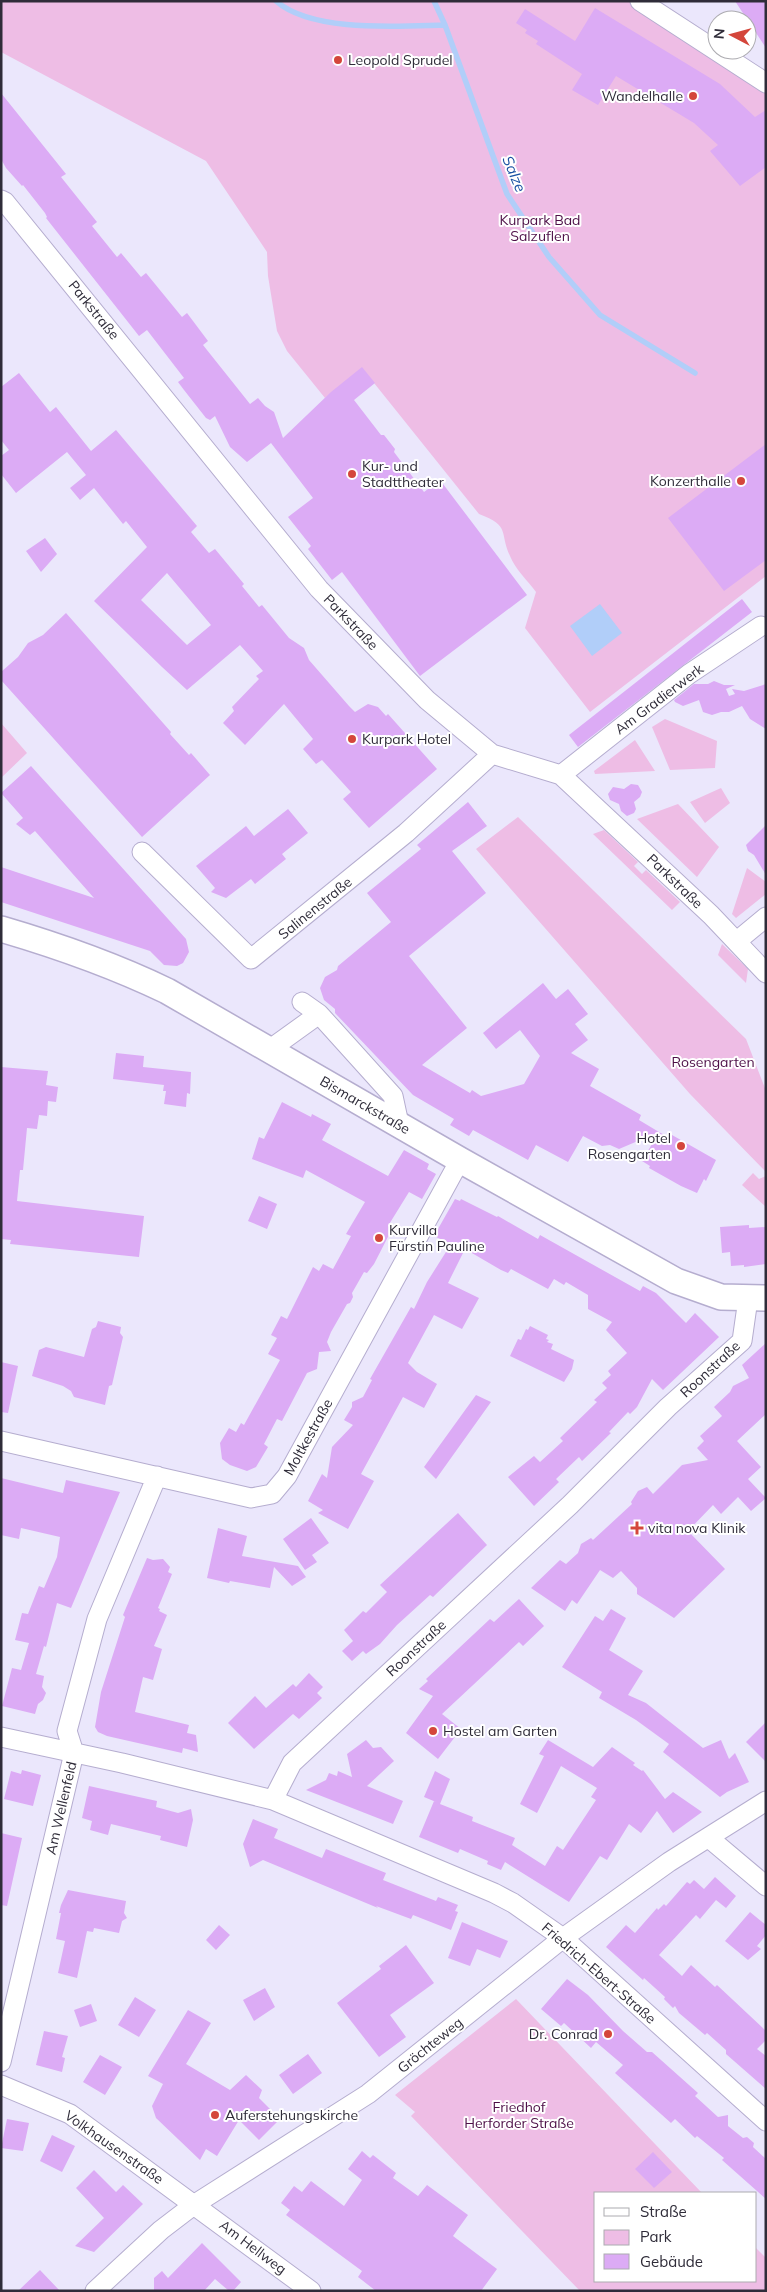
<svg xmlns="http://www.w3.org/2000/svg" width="767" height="2292" viewBox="0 0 767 2292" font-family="Mulish,sans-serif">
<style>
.green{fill:#eebde5}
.water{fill:#b1cef9}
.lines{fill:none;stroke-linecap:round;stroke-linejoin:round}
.stream{stroke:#b1cef9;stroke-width:5.5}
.building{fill:#dcabf5;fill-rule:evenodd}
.minor-casing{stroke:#b5adcf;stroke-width:21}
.major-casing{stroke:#b5adcf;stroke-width:28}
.minor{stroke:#fff;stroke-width:19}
.major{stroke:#fff;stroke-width:25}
.poi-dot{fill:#d4463b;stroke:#fff;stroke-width:2}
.labels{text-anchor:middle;stroke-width:4;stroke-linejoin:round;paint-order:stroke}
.poi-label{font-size:14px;fill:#2f2c39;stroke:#fff;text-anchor:start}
.park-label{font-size:14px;fill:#4d0f47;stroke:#fff}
.street-label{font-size:14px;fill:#2f2c39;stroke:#fff}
.water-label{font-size:15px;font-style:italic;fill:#1951a2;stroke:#fff}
</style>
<rect width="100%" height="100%" fill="#ebe7fc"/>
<path class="green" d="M1,1H629L766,91V576L590,712L525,628L536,592C528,581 515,569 510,556C499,532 511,526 479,514L362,368L325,398L287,351L277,331L268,276L267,252L206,161L1,52Z
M665,719L717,741L715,768L670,770L652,727Z
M1,723L27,753L1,778Z
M635,740L655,771L595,774L594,771Z
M721,788L730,803L705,823L690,802Z
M678,804L719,847L697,877L637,819Z
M518,817L746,1039L766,1091V1172L690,1094L476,849Z
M604,830L638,862L634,866L642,874L646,870L680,902L672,910L593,834Z
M747,868L766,882V894L736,918L732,914Z
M722,944L748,969L746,983L718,955Z
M753,1173L759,1179L766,1176V1207L742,1185Z
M516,1999L702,2193H596V2281H756V2248L766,2258V2291H580L411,2116L415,2112L395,2095Z"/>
<path class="water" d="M600,604L622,633L592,656L570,626Z"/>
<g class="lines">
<path class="stream" d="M276,1C312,33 400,26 445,25
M434,1L445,25L507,194L549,257L600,315L695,373"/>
</g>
<path class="building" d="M735,1H766V48Z
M595,8L720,84L755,117L766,110V167L740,186L710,151L718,145L694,123L616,76L598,105L572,90L582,74L536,44L538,41L525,33L527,30L516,23L525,9L575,41Z
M1,93L66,174L61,177L97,222L92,226L117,257L121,253L141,277L146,273L182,317L187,313L208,341L203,345L250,404L258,398L265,406L274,412L283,438L331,392L362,367L375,383L354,400L381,435H384L395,449L394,452L424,492L440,480L527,595L420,676L342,572L332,580L308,549L311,546L288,517L313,498L271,443L247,462L230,447L215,416L210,420L206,418L184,390L178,382L184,378L147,330L139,336L46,218L47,217L45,213L23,185L22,186L6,168L1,159Z
M19,373L50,412L56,407L91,451L116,430L197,526L191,532L209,553L215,549L244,584L242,586L259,607L262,605L289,638L304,648L309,660L349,706L355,712L368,704L378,707L386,716L388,714L437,769L369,828L343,799L351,792L322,760L316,764L303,749L313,739L284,704L245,745L223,723L234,711L232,707L259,679L256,676L263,671L240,645L187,690L162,667L94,601L147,547L126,521L123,524L94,488L80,500L70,488L86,475L67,452L16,493L1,474V456L9,450L1,440V387ZM167,573L211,625L187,645L141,600Z
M766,444V560L724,591L668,518Z
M45,538L57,554L41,572L26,551Z
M742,599L752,612L578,747L569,735Z
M66,613L171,732L170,734L189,755L191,753L210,775L142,837L1,680V672L18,657L28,643L43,635Z
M714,681L724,685H735L726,689L729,696L735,694L732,689L744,691L766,684V729L750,719L742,706L729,712H721L712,715L703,712L699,700L683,706L675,702L674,700L694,684H708Z
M31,766L186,939L189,952L183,963L177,966L164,965L150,951L1,902V867L94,898L35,831L30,835L16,824L23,818L1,793Z
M631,784L638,785L642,792L640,797L634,802L636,809L634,813L627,816L621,811L619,804L610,800L608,794L613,787L624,789Z
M468,802L487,826L452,851L486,893L409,956L467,1028L422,1065L470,1093L472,1090L481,1096L524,1084L540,1056L520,1030L496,1049L483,1033L543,983L556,999L568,989L588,1014L575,1024L588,1040L571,1053L599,1069L590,1086L641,1115L639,1120L659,1132L619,1149L610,1145L602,1146L583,1136L568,1162L536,1145L528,1160L473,1130L469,1136L450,1125L454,1119L413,1095L335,1013V1009L324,1000L320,988L325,977L337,970L338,966L391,922L367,893L421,849L417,845Z
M288,809L308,833L282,854L286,859L255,884L251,879L226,898L211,892L215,888L196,866L246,826L254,836Z
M766,825V875L754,855L748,851L746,845Z
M116,1053L144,1056L143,1067L191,1072L190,1094L187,1093L186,1107L164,1104L166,1091H163L164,1085L113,1079Z
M1,1067L48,1071L46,1085L58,1087L56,1102L48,1101L47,1116L39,1115L37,1129L27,1128L23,1170H20L17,1201L144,1216L139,1257L10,1244L11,1240L1,1239Z
M282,1102L311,1117L312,1114L331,1124L322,1140L388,1176L404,1150L429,1164L427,1169L436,1174L422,1199L409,1192L388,1226L392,1229L374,1264L367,1273L364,1272L352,1293L353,1297L350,1303L347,1304L331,1332L327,1342L331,1351L319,1352L317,1369L307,1373L282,1421L277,1419L264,1444L268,1447L256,1467L247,1471L230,1465L222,1459L220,1443L229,1428L236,1432L241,1423L244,1425L280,1360L268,1354L277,1338L271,1335L281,1316L287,1319L313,1267L319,1271L323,1264L333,1269L351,1236L346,1234L365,1202L306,1170L303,1178L252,1159L259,1137L264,1139Z
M659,1132L670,1138L672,1135L716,1160L706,1181L704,1179L697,1193L681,1186L649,1168L650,1166L642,1161Z
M259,1196L277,1204L267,1229L248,1221Z
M455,1199L460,1201L461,1199L497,1217L498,1216L538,1239L540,1235L640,1291L643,1286L656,1293L686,1323L695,1313L719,1337L663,1390L652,1379L637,1407L630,1414L628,1412L609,1432L611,1433L582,1461L579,1457L556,1479L559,1482L534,1506L508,1477L534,1456L540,1462L563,1441L560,1438L597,1402L594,1400L607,1388L602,1383L611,1375L608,1371L627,1353L606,1330L612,1322L588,1309V1295L566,1282L564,1285L554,1279L548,1289L511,1269L508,1273L501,1270L465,1249L448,1283L479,1298L462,1329L434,1315L408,1363L417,1372L437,1384L424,1408L403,1397L361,1474L374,1481L348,1529L318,1513L323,1510L308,1501L322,1474L327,1478L332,1447L353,1425L344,1420L352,1407V1402L363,1397L372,1380L370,1379L411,1307L414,1309L427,1282L451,1244L434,1236Z
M749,1225V1228L766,1227V1264L744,1267V1265L731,1266L730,1252L722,1253L720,1227Z
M98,1321L121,1327L120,1333L123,1337L112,1385L109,1386L105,1405L74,1397L71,1391L63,1386L32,1376L39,1350L46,1347L84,1357L92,1329L96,1327Z
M530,1326L548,1335L546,1339L549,1340L547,1342L553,1344L551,1349L574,1360L572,1369L564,1382L510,1356L518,1339L521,1340L526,1329L528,1330Z
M766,1343V1414L737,1441L761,1467L748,1479L766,1498L751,1511L738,1497L721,1514L713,1505L688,1531L725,1569L674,1618L637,1594V1588L621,1571L613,1578L600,1570L577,1604L572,1600L565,1611L531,1588L560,1560L566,1564L578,1553L581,1544L591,1538L593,1540L632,1504L631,1502L638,1491L647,1487L653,1494L682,1465L708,1460L697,1448L704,1441L700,1436L722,1416L714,1407L730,1392L733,1386L749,1378L742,1365Z
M1,1362L18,1366L8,1413L1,1412Z
M476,1395L491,1402L436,1479L424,1467Z
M1,1478L63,1493L66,1480L120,1492L71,1608L57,1603L46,1647L44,1646L36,1674L44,1676L42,1687L46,1693L43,1700L38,1704L35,1714L2,1706L12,1668L21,1670L29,1643L15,1640L22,1613L28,1614L39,1586L44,1588L57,1557L60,1537L21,1528L19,1539L1,1535Z
M458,1513L487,1545L433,1597L430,1595L397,1625L380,1644L366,1654L363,1651L352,1661L342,1651L353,1641L344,1630L363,1611L366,1613L387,1592L380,1585Z
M311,1518L329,1543L312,1555L317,1562L305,1570L283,1539Z
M218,1528L247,1536L242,1556L298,1566L306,1577L292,1586L274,1567L270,1588L230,1581L229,1583L207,1578Z
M147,1558L153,1560L163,1559L170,1567L168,1572L172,1574L158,1608L160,1609L159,1611L167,1615L154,1646L162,1649L153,1680L143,1677L135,1712L189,1725L187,1733L196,1735L198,1752L183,1748L182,1753L107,1736L98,1732L95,1727L101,1692L125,1617L123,1615Z
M519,1599L544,1626L523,1646L519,1642L442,1714L461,1729L438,1759L406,1733L433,1696L419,1689L428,1681L426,1679L490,1619L494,1622Z
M611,1609L626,1618L609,1650L643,1671L628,1695L646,1703L703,1748L721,1740L729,1759L735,1753L749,1782L727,1792L720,1797L663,1752L669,1744L636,1720L599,1698L602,1692L562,1667L595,1616L603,1621Z
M309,1673L323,1687L317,1693L322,1698L299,1719L293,1714L254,1749L228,1723L255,1696L266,1708L293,1684L296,1687Z
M766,1722V1762L746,1742Z
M366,1740L373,1748L381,1747L394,1761L367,1786L403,1801L393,1824L306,1790L326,1780L329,1773L337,1776L338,1771L352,1777L347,1754Z
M548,1740L593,1767L612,1747L635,1763L633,1765L642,1771L643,1770L665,1799L673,1792L702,1812L673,1833L657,1811L641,1833L629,1824L607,1860L600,1856L569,1902L505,1862L501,1870L487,1864L488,1861L460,1849L458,1853L419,1837L434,1801L436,1802L424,1797L435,1771L450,1779L440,1804L473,1817L472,1821L515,1838L512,1845L545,1866L557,1846L563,1850L596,1800L591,1797L597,1788L561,1766L537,1813L520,1804L544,1756L539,1754Z
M22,1770L41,1775L33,1806L4,1799L11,1771L21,1774Z
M89,1786L157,1801L156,1807L178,1813L191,1809L193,1820L187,1847L160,1840L161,1836L111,1824L108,1835L90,1830L92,1821L82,1818Z
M253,1819L278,1829L274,1838L322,1858L326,1849L386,1873L383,1880L436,1901L438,1897L458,1905L455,1911L458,1912L451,1930L413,1915L411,1919L376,1906L378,1908L263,1860L250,1867L243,1844Z
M1,1833L22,1838L7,1906L1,1905Z
M715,1877L736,1896L726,1908L716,1900L700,1919L696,1915L659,1955L682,1976L691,1965L715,1987L717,1985L766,2031V2040L757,2049L766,2056V2089L726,2054V2050L707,2033L705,2035L679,2013L675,2006L673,2008L664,1999L665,1997L644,1978L643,1980L606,1947L626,1925L635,1933L657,1908L658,1910L664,1904L666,1906L687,1882L690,1884L694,1880L704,1889Z
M68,1890L126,1901L124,1913L127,1918L122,1921L119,1933L94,1928L93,1932L87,1931L77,1978L58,1973L65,1941L56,1939L61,1913H59L61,1905Z
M750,1912L766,1925V1935L757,1946L761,1949L748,1960L725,1941Z
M462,1922L508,1941L500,1958L477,1949L470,1966L448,1958Z
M219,1925L230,1935L216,1950L206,1940Z
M406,1945L434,1983L390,2015L406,2037L379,2057L337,2003L381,1969L379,1966Z
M567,1979L588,1995L623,2031L647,2052H652L698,2093L695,2096L718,2117L728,2115V2126L743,2138L747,2137L754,2143L753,2147L766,2159V2199L722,2160L724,2158L697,2136L695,2138L675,2119L671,2123L615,2073L623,2065L596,2042L591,2048L564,2023L561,2026L541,2009Z
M265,1988L275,2007L254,2021L243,2000Z
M135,1997L156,2010L139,2037L118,2025Z
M91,2004L97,2021L80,2027L74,2010Z
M188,2010L211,2023L186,2064L230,2090L246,2075L262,2090L259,2098L280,2119L259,2140L239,2120L217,2156L206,2149L200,2160L156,2118L152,2106L163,2084L148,2076Z
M44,2031L68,2036L62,2057L65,2058L62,2072L36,2065Z
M308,2054L322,2073L293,2094L279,2075Z
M100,2055L122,2067L105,2095L83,2082Z
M7,2119L29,2123L23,2151L1,2148Z
M52,2135L75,2146L62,2172L40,2161Z
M362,2151L370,2158L373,2155L396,2173L393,2178L418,2196L427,2185L468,2215L453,2236L497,2269L481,2291H376L358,2277L362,2271L286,2215L290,2210L281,2203L294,2186L302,2192L311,2181L344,2206L362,2180L348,2169Z
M653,2152L672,2172L654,2188L635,2169Z
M94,2170L116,2192L123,2185L143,2204L94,2252L75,2246L104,2218L76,2188Z
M202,2243L241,2282L233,2291H229L215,2279L204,2291H154V2278L162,2271L168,2278Z
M40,2270L60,2291H18Z"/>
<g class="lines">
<defs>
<path id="minor" d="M640,1L766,83
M1,200L5,202L319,589L427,700L492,754L561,775L711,915L766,973
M561,775L689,674L761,626
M142,852L251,959L406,833L492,754
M737,941L766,917
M302,1002L319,1014L393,1096L399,1124
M269,1050L319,1014
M1,1441L251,1498L272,1494L287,1476L460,1160
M1,1737L122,1763L273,1800L494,1893L513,1903L563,1938L766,2121
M273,1800L292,1763L570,1505L668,1407L742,1341L748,1299
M709,1838L766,1886
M1,2062L74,1753L67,1731L97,1619L157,1476
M1,2085L70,2114L311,2291
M95,2291L161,2230L195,2204L368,2094L563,1938L669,1862L766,1801"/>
<path id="major" d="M1,929C59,946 113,965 167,991L460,1160L676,1281L721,1297L766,1298"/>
</defs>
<use href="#minor" class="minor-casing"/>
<use href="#major" class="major-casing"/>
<use href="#minor" class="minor"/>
<use href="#major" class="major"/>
</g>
<g class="poi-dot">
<circle cx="338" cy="60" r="5"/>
<circle cx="693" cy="96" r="5"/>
<circle cx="352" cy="474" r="5"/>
<circle cx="741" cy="481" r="5"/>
<circle cx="352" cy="739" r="5"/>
<circle cx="681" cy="1146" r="5"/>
<circle cx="379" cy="1238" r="5"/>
<path d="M634.5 1520.5h5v5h5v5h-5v5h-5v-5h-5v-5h5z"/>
<circle cx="433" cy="1731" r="5"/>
<circle cx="608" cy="2034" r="5"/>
<circle cx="215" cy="2115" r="5"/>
</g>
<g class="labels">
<g class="poi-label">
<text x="348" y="65">Leopold Sprudel</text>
<text x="683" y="101" text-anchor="end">Wandelhalle</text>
<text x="362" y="471">Kur- und<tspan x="362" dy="16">Stadttheater</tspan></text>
<text x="731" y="486" text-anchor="end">Konzerthalle</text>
<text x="362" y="744">Kurpark Hotel</text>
<text x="671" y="1143" text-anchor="end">Hotel<tspan x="671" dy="16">Rosengarten</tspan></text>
<text x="389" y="1235">Kurvilla<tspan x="389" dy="16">Fürstin Pauline</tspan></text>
<text x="648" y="1533">vita nova Klinik</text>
<text x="443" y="1736">Hostel am Garten</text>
<text x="598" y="2039" text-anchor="end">Dr. Conrad</text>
<text x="225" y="2120">Auferstehungskirche</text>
</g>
<g class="park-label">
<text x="540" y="225">Kurpark Bad<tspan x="540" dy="16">Salzuflen</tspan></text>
<text x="713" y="1067">Rosengarten</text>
<text x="519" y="2112">Friedhof<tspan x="519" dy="16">Herforder Straße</tspan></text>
</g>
<g class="street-label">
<text transform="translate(94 310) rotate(51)" y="5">Parkstraße</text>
<text transform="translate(351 622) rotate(46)" y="5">Parkstraße</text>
<text transform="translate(659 699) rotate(-37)" y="5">Am Gradierwerk</text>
<text transform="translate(675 881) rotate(44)" y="5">Parkstraße</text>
<text transform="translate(315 908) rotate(-39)" y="5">Salinenstraße</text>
<text transform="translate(365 1105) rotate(30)" y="5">Bismarckstraße</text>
<text transform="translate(710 1369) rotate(-43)" y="5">Roonstraße</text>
<text transform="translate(308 1437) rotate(-61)" y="5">Moltkestraße</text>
<text transform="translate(416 1648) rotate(-43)" y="5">Roonstraße</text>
<text transform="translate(61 1808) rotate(-77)" y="5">Am Wellenfeld</text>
<text transform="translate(599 1973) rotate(41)" y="5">Friedrich-Ebert-Straße</text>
<text transform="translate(430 2045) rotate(-39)" y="5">Gröchteweg</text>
<text transform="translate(114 2147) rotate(35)" y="5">Volkhausenstraße</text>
<text transform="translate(253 2247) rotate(37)" y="5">Am Hellweg</text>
</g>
<g class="water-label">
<text transform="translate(514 174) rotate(67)" y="5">Salze</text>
</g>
</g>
<rect width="767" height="2292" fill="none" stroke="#2f2c39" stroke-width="5"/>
<rect x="594" y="2192" width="162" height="90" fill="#ffffff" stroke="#acabb0"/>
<rect x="604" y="2208" width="25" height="8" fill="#ffffff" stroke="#acabb0"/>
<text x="640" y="2217" font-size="15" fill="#2f2c39">Straße</text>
<rect x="604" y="2230" width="25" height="15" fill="#eebde5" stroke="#acabb0"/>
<text x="640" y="2242" font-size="15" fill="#2f2c39">Park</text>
<rect x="604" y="2254" width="25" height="15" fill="#dcabf5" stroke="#acabb0"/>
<text x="640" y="2267" font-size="15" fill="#2f2c39">Gebäude</text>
<g transform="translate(732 35) rotate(276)"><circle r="24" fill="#ffffff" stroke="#acabb0"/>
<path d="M0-4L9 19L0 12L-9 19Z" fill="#d4463b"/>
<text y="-8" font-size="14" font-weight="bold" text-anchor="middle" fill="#2f2c39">N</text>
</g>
</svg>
